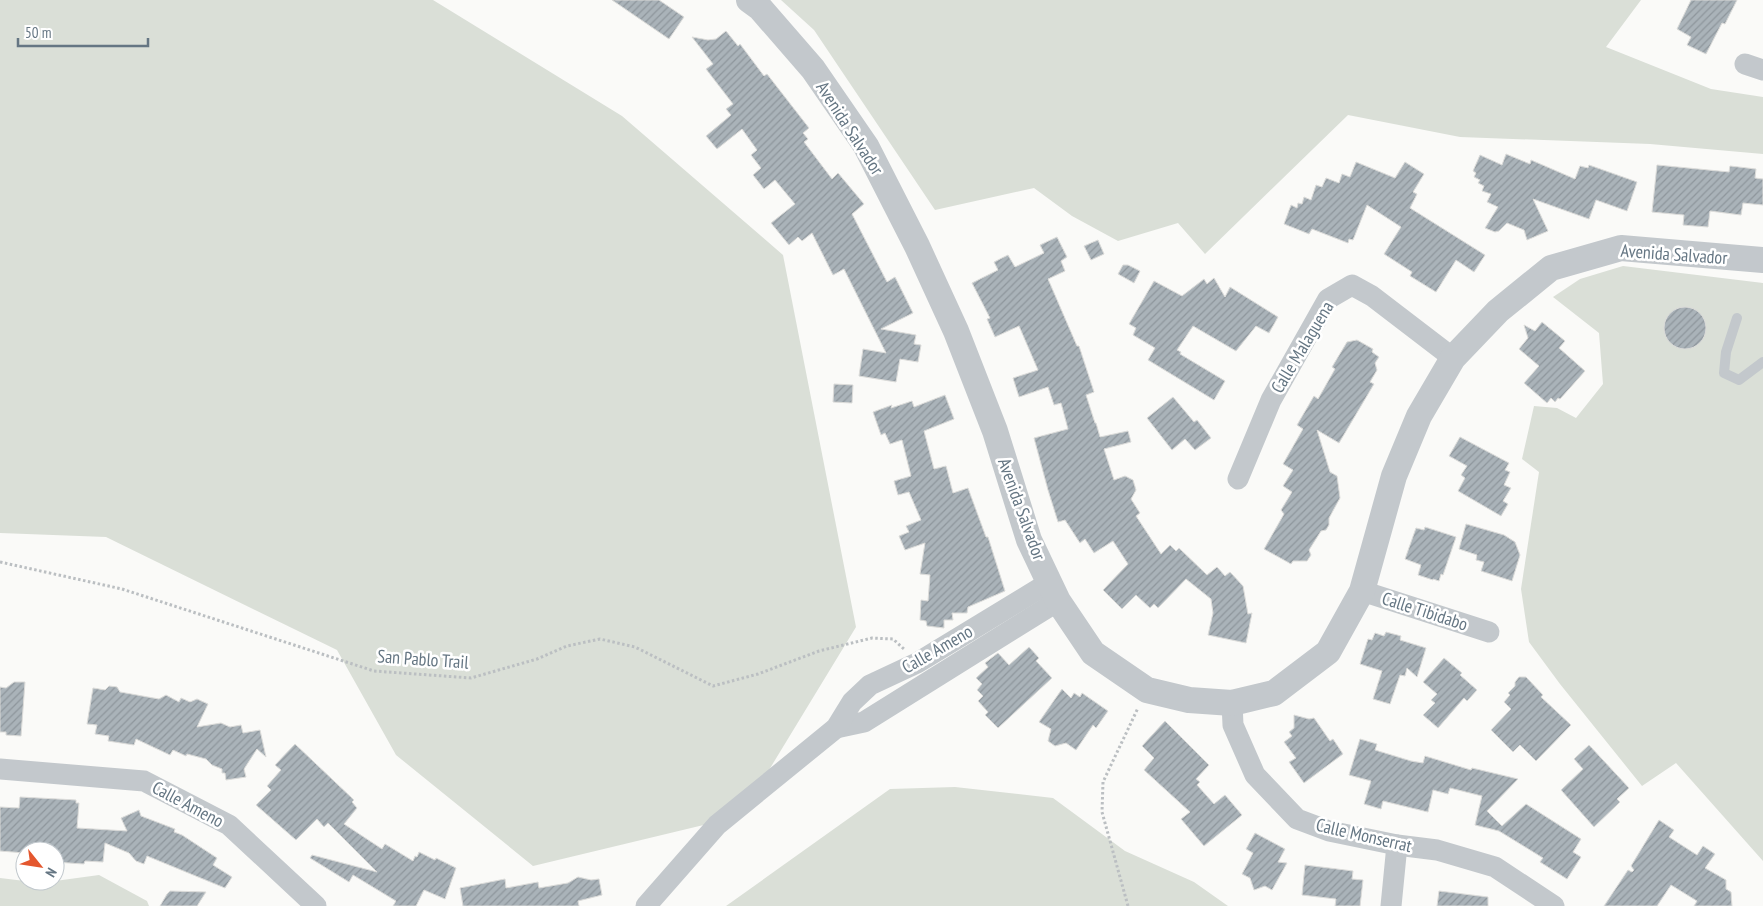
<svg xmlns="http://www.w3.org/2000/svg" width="1763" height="906" viewBox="0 0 1763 906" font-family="'PT Sans Narrow',sans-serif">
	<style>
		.grass { fill: #dadfd7 }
		.building { fill: url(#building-hatch); stroke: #dcdcda }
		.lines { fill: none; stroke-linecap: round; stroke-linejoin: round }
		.path { stroke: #bbbfc2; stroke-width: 3; stroke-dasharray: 2.5 2.5; stroke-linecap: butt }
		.service { stroke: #c3c8cc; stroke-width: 10 }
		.minor { stroke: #c3c8cc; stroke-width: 21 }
		.tertiary { stroke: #c3c8cc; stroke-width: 26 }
		.labels { text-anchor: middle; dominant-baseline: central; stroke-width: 5; stroke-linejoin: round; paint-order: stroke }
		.street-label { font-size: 18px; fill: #657683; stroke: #fff }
	</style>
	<defs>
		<pattern id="building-hatch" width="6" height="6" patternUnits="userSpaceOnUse" patternTransform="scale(1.25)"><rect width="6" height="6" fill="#aab3b9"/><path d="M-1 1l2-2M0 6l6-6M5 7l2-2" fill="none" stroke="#8e969c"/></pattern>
	</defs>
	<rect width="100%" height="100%" fill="#fafaf8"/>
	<g class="grass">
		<path d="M0,0H433L622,116L783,255L856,627L741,816L533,866L396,755L337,650L106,537L0,533Z"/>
		<path d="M781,0H1641L1606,47L1711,89L1763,97V154L1650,144L1460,137L1348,115L1205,254L1178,223L1118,241L1072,216L1034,188L935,210L814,30Z"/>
		<path d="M1623,266L1763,283V861L1676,763L1642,786L1560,684L1529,642L1521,589L1539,472L1522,459L1534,406L1557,408L1576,418L1603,384L1599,333L1553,297L1580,279Z"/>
		<path d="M955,787L1053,798L1125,851L1194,882L1228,906H726L890,789Z"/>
		<path d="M99,875L147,901L149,906H0V878L25,881H55Z"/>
	</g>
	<g class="building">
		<path d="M612,0H659L684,17L669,39Z"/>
		<path d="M1691,0H1737L1725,24L1722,23L1706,54L1687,45L1691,37L1677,29Z"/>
		<path d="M726,31L738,46L740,44L764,76L767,74L809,128L803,133L808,139L804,142L832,179L838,173L864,204L852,214L887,282L895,277L913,313L881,329L916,335L914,344L921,345L918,362L900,359L896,382L859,376L863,349L886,353L844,269L833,275L812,233L802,241L798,237L789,245L771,223L795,204L775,180L764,189L753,175L761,168L751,155L757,150L742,129L717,149L706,136L731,115L726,109L733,104L706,69L713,64L692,37L708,40L716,39Z"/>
		<path d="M1506,154L1530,164L1531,160L1575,179L1580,166L1588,168L1589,165L1637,182L1627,211L1596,200L1589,219L1533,199L1548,231L1527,240L1524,230L1507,223L1499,231L1495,232L1485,228L1498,207L1487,202L1491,194L1482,191L1484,186L1478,183L1480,180L1474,177L1476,173L1473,171L1480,155L1502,165Z"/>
		<path d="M1356,162L1395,178L1405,162L1424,174L1413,192L1417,194L1410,208L1485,255L1474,272L1456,260L1436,292L1410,276L1412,272L1384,254L1401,227L1367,205L1353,240L1349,239L1348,243L1312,229L1309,234L1284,224L1291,205L1297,208L1298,203L1302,204L1304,197L1311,200L1316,185L1322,187L1326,178L1339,183L1342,174L1350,177Z"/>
		<path d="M1657,165L1729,172L1730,166L1756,169L1755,178L1763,179V205L1743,203L1741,215L1710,211L1708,227L1683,225L1684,215L1652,212Z"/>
		<path d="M1057,237L1067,257L1061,261L1065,271L1048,279L1077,346H1079L1094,392L1086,395L1095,423H1096L1100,437L1128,431L1131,442L1104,449L1114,480L1125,476L1133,480L1136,490L1131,499L1140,513L1136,516L1161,554L1170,545L1176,551L1179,548L1207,575L1217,567L1225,576L1230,572L1243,586L1248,614L1252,613L1246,643L1208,635L1213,613L1211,599L1186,579L1158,608L1154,604L1150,608L1136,595L1122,609L1103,590L1128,564L1113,541L1094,553L1085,539L1080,543L1065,520L1058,522L1048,490L1034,438L1068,429L1061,403L1054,405L1048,387L1019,397L1013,378L1038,370L1019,326L995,337L987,319L990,318L972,283L998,270L994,262L1008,255L1015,267L1044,253L1040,245Z"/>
		<path d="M1098,240L1104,254L1091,260L1084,246Z"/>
		<path d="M1123,265H1128L1140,271L1134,283L1118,274Z"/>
		<path d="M1214,278L1225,297L1230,287L1278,317L1269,333L1256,326L1236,351L1193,326L1177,350L1181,352L1180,354L1225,381L1214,400L1148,360L1155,348L1133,335L1136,328L1129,324L1154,281L1182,296L1204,279L1207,284Z"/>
		<circle cx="1685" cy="328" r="21"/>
		<path d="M1542,322L1565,341L1559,348L1585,371L1560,399L1558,398L1555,402L1551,398L1547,403L1524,383L1539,366L1519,349L1528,338L1524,325L1535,331Z"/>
		<path d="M1357,340L1373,349L1372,352L1379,357L1375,363L1377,370L1370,382L1374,384L1339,443L1317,430L1330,472L1337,476L1340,498L1329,518V525L1326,530L1321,531L1309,550L1311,555L1307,561H1293L1291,564L1264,549L1284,514L1281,510L1292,492L1283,486L1293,470L1283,464L1303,429L1297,425L1314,396L1318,399L1335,369L1332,367L1347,342Z"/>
		<path d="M834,384L853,385L852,403L833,402Z"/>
		<path d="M945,395L954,419L924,431L934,469L946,466L953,493L968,488L986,537H988L1005,591L968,607L967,613H952L953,620H944V628L927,626L926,621L920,620L921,600L928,601L930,575L920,574L925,543L905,550L899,536L909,532L906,526L921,520L909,492L898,495L894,481L911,476L902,440L890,444L885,433L881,435L873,412L892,405L891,408L912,401L914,407Z"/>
		<path d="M1173,397L1194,422L1197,420L1211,438L1195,450L1185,439L1172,450L1147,418Z"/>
		<path d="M1460,437L1509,463L1505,470L1510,472L1504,485L1511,488L1503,501L1508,504L1501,516L1458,491L1465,478L1461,475L1467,466L1449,456Z"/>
		<path d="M1466,524L1504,535L1515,542L1520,555L1512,581L1481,571L1484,562L1476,560L1477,555L1459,549Z"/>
		<path d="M1425,527L1456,537L1443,575L1441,574L1439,581L1433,579V580L1418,575L1421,565L1405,559L1416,528L1424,530Z"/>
		<path d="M1386,632L1401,636L1400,640L1426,648L1417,677L1407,668L1405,676L1400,675L1390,704L1373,699L1382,671L1360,664L1368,639L1372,640L1375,633L1384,636Z"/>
		<path d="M1029,647L1039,658L1036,661L1052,678L998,728L985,715L988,712L978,701L983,696L977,690L982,684L976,678L988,667L985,663L998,653L1009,665Z"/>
		<path d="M1444,658L1462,673L1460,675L1477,690L1467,701L1464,698L1438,728L1423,715L1435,703L1431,700L1437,694L1423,682Z"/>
		<path d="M1519,677H1526L1543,695L1541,697L1571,725L1536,761L1520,745L1513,752L1491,730L1511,709L1504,702L1510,695L1508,693L1515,686V682Z"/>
		<path d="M14,682H25L21,736L6,735V732H0V687L6,688Z"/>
		<path d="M109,686L117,687L120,692L159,699L166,695L179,702L181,698L190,702L197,699L208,704L197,727L221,723L230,727L241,725L243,733L260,730L266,757L257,749L244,769L246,777L226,780L225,773H222V769L212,765L206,759L187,754L186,756L173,750L170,755L136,739L134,745L108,741L109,736L95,734L97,725L87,724L93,688L105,690Z"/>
		<path d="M1062,689L1071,698L1074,693L1080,697L1082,693L1108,711L1096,728L1093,725L1076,750L1066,743L1055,746L1048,741L1051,729L1039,722Z"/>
		<path d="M1294,715L1309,719L1314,718L1330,741L1333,739L1343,754L1304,783L1289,762L1296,758L1284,742L1292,736L1289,732L1294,728Z"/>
		<path d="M1165,721L1209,765L1196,779L1200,782L1197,785L1214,804L1225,795L1242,815L1204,846L1181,819L1190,812L1144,770L1154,758L1142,746Z"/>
		<path d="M1360,739L1377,744L1375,750L1411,761L1423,763L1425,756L1471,770L1472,768L1518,779L1487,811L1502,826L1526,804L1581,839L1573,852L1581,857L1567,879L1540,862L1543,858L1499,831L1475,825L1482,796L1450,788L1448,794L1433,790L1428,812L1383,801L1381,809L1364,804L1371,781L1349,775Z"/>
		<path d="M295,744L354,800L352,802L357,808L344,824L382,849L385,844L413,861L415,856L417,857L419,852L435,860L436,858L456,868L445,899L424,890L416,906H393L396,901L353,875L349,882L310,858L312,855L377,872L328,823L324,827L317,819L296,840L256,805L271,790L267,786L281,770L275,765Z"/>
		<path d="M1589,745L1629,788L1617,799L1620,802L1594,827L1561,790L1583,769L1574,759Z"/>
		<path d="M20,797L76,800V803H79L77,828L127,831L121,818L139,810L141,816L175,829L174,832L182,835L217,858L213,865L232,877L225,888L147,856L144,864L136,861L129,853L105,843L103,862L85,861L84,864L55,862V851H25V853L0,851V807L19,808Z"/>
		<path d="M1659,820L1674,830L1669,837L1697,855L1703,846L1715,854L1705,868L1726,880V889L1731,892L1732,906H1694L1697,901L1671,885L1657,906H1604L1628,870L1632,872L1634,870L1631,866Z"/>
		<path d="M1255,833L1285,849L1278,862L1287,863L1272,890L1265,886L1254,890L1250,878L1242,874L1253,853L1246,849Z"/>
		<path d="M1305,865L1353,871L1352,879L1363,880L1360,906H1335L1336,899L1302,895Z"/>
		<path d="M578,877L591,880L599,879L602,895L578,901L579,906H463L460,888L505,879L506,888L538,882L539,888L568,883Z"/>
		<path d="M170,891L206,892L197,906H160L167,894Z"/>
		<path d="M1439,891L1488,897V906H1437Z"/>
	</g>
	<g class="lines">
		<g class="path">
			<path d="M0,562L122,589L374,671L471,678L537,659L567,646L600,639L635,647L713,686L758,674L819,651L872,638L893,639L905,650"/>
			<path d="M1128,906L1102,812L1103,782L1138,708"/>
		</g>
		<path class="service" d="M1737,318L1726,352L1724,373L1739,380L1763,362"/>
		<g class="minor">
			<path d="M1745,64L1763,70"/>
			<path d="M1238,479L1271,400L1328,299L1352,285L1372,296L1453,358"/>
			<path d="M1362,591L1489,632"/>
			<path d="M1232,703L1233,725L1255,775L1297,819L1329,831L1397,845L1437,850L1495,867L1554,906"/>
			<path d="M836,728L864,722L1058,601"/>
			<path d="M0,769L144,781L229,825L316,906"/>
			<path d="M646,906L717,825L836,728L852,702L870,685L917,663L1050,582"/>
			<path d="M1391,906L1397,845"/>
		</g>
		<path class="tertiary" d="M749,0L760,8L813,69L866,146L917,246L956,331L995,431L1029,540L1058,601L1093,653L1147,690L1189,700L1232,703L1274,693L1328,652L1362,591L1394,476L1419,416L1453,358L1498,311L1551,268L1621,248L1763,260"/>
	</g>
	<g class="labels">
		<g class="street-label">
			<text transform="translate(850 128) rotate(57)">Avenida Salvador</text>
			<text transform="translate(1674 254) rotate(4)">Avenida Salvador</text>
			<text transform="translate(1302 347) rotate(-59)">Calle Malaguena</text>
			<text transform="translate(1022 509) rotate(70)">Avenida Salvador</text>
			<text transform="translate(1425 611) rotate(18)">Calle Tibidabo</text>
			<text transform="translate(937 649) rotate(-30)">Calle Ameno</text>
			<text transform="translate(423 659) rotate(4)">San Pablo Trail</text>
			<text transform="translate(188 804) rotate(28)">Calle Ameno</text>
			<text transform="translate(1364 835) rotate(13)">Calle Monserrat</text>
		</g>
	</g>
	<g transform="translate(40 866) rotate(120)"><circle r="24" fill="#ffffff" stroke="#c1c8cd"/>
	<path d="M0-4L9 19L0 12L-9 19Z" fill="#e4572e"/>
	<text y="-8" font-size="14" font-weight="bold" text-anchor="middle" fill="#657683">N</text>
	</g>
	<path d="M18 38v8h130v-8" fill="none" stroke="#657683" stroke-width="2.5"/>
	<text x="25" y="38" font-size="15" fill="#657683" stroke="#ffffff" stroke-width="4" paint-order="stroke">50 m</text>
</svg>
